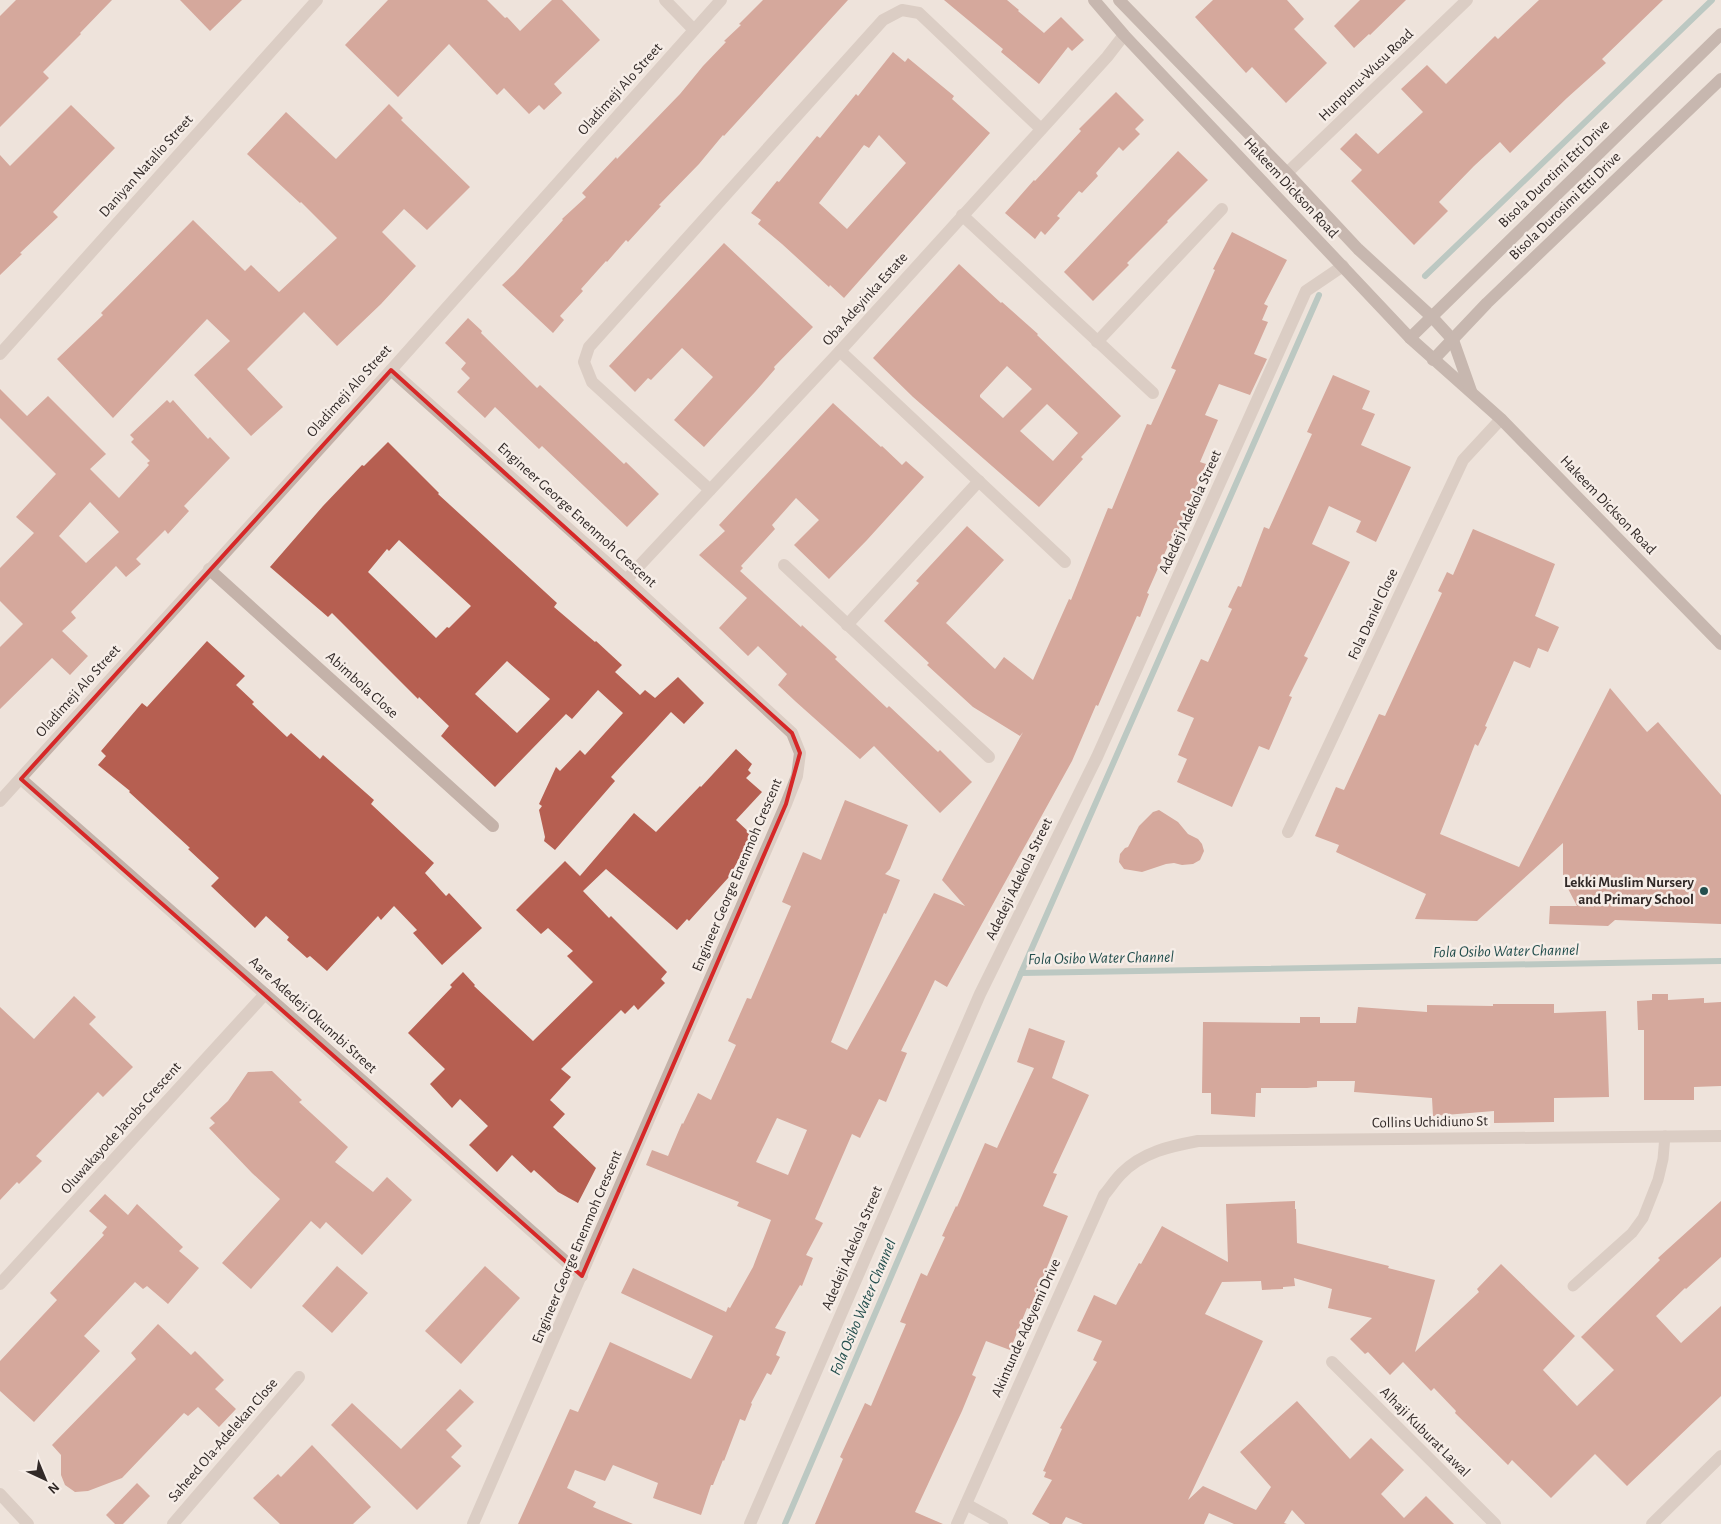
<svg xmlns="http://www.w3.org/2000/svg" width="1721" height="1524" viewBox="0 0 1721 1524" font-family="'Alegreya Sans',sans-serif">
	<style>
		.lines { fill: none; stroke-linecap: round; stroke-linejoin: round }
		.stream { stroke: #7ea7a4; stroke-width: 6 }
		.building { fill: #b65f51; fill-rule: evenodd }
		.lane { stroke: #c4b2a9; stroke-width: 11 }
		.street { stroke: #c4b2a9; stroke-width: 12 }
		.secondary { stroke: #97827b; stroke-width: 12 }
		.marked { fill: none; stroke: #d62828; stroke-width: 4; stroke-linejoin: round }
		.poi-dot { fill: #234e4d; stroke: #f6ede7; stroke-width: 2 }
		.labels { text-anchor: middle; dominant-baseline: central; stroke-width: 5; stroke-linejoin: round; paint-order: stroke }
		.street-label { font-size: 15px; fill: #322a28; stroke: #f6ede7 }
		.poi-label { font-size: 15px; font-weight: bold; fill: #322a28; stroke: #f6ede7; text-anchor: end }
		.water-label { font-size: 16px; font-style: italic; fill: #234e4d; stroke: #f6ede7 }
	</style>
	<rect width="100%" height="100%" fill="#eee3db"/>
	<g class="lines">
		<g class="stream">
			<path d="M1425,276L1712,0"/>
			<path d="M1021,973L1319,295"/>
			<path d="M785,1524L1021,973L1721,961"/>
		</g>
	</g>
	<g class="building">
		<path d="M16,0H112L80,33L81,34L43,72L49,78L0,127V16Z"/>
		<path d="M180,0H242L210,31Z"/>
		<path d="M388,0H487L505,18L507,17L520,31L552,0H562L600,40L554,84L562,93L544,110L539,105L529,114L504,88L497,95L449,44L398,97L345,45Z"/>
		<path d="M763,0H848L724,136L723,135L699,164L659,205L661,206L628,242L626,240L607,262L606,261L581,289L583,291L560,316L564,320L553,333L502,285L514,274L563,220L562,219L586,197L582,193L616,157L617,159L680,94L703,66L726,42L724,41L741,25L739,24Z"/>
		<path d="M944,0H1007L1019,10L1018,11L1044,33L1061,17L1084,40L1072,51L1068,47L1039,84L1001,52L1003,49Z"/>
		<path d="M1213,0H1287L1304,19L1294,29L1327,63L1286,103L1252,67L1246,73L1195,17Z"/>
		<path d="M1360,0H1406L1370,35L1369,34L1354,48L1334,26Z"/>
		<path d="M1539,0H1663L1602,59L1606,63L1567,98L1510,153L1500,142L1474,166L1439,202L1448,211L1414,245L1351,181L1362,170L1340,149L1356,133L1378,154L1423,112L1401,89L1427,65L1446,84L1495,36L1498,39Z"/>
		<path d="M893,52L905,62L908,58L954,96L952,99L990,133L844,298L830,285L829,287L782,244L758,224L761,220L751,213L777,181L779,182L817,136L820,138L856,94L858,96ZM879,135L906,163L847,229L819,203L864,145L869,148Z"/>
		<path d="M1116,92L1144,120L1135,129L1140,134L1123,151L1119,147L1096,173L1098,176L1082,193L1079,191L1057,216L1060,218L1045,235L1041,231L1035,239L1005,213L1034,180L1035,181L1081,131L1079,129Z"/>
		<path d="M389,104L403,118L401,120L470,187L427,230L404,209L382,232L416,266L381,304L337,346L304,312L247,369L283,407L251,436L194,375L230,341L207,319L113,418L57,359L103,315L101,313L193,220L245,271L251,265L279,292L337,238L301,202L300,203L247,154L286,112L336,159Z"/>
		<path d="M71,105L115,148L53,212L58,217L20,253L22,254L0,275V155L10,166Z"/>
		<path d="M1178,151L1208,180L1167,221L1168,222L1127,263L1129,265L1093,301L1064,272Z"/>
		<path d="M1232,232L1287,260L1264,304L1268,306L1262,320L1268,322L1254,354L1267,359L1250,395L1219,384L1205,415L1218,420L1200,462L1206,464L1178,531L1175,530L1147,593L1149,594L1140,617L1137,616L1098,706L1096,705L1072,761L947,987L935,980L901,1051L907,1053L886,1102L879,1099L860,1138L852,1134L815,1219L823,1223L806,1255L813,1258L802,1286L800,1285L775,1328L786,1332L776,1355L780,1357L771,1375L767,1373L751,1403L752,1404L745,1421L740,1419L724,1461L723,1460L713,1485H711L701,1515L653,1498L658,1483L613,1465L605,1481L575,1470L567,1488L596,1502L593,1507L633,1524H518L570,1409L578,1412L610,1342L691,1379L713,1336L621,1293L633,1268L726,1312L728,1307L730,1308L753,1267L771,1220L737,1206L739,1202L646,1165L652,1150L668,1156L682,1123L683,1124L698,1093L711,1100L736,1045L728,1041L747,998L751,999L791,906L782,902L803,852L821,860L845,800L908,825L890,869L885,874L900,880L886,914L884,913L831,1042L847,1050L934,893L965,906L942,880L1023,732L1020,736L973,707L927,665L929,663L884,621L919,583L916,581L967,526L1004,560L946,623L995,669L1004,657L1033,680L1069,599L1071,600L1108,508L1112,509L1147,424L1151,425L1176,370L1171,368L1215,270L1213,269ZM777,1118L807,1130L788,1175L756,1162Z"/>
		<path d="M724,243L813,327L774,367L775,369L755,392L704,447L674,420L713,377L682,348L651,380L648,378L635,392L609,366Z"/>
		<path d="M959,264L1001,303L1002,302L1038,334L1037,335L1121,416L1081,457L1083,459L1039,507L913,397L873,358ZM1007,366L1032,389L1003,418L980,397V395ZM1047,404L1078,433L1053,461L1020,431Z"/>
		<path d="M468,318L482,331L481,333L537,388L540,385L624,464L626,462L659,494L627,527L542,446L539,449L495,407L485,418L457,392L470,378L461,369L466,363L445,343Z"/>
		<path d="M1333,375L1370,391L1362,409L1375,414L1361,445L1411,467L1376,542L1356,532L1361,521L1329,506L1312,544L1350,562L1304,656L1308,658L1289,696L1292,697L1269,750L1259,746L1232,807L1177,782L1187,759L1178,755L1194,718L1177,711L1201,659L1208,662L1232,609L1228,607L1238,586L1241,587L1264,527L1269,529L1312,434L1307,432Z"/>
		<path d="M0,389L27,416L48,396L106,454L90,469L119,498L149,465L147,463L150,461L131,442L134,439L130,435L167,400L170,403L173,400L208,439L210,437L230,458L184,506L189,511L168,534L165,530L136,559L141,564L126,577L116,566L71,612L76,618L62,631L88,656L70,675L52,658L0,709V647L23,624L0,601V568L34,533L16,517L56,474L0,418ZM90,502L119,532L86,563L59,536Z"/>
		<path d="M833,403L881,447L882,446L902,465L906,461L924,477L867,540L829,579L794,545L819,520L796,498L772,525L775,529L741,566L743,568L740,571L801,627L802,625L837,657L835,659L887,708L889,706L938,752L940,750L972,782L940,813L874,746L860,759L795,701L778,685L787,674L758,646L748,656L719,628L747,598L699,555L725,531L719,525Z"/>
		<path d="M388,442L439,493L438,494L557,603L554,607L595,642L596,641L622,665L615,672L640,695L645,690L655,698L678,677L704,703L684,724L671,712L611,777L615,781L555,850L544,841L545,837L539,810L542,806L539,804L556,767L560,771L580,750L585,755L623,713L598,690L572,719L566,714L495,787L441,736L449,726L419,697L418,699L332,613L328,617L270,567L323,506L362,465L364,466ZM399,540L471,606L449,628L447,627L436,638L368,572L387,549L389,551ZM507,661L550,699L517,733L475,694Z"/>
		<path d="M1473,529L1555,564L1535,616L1559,627L1548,652L1538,648L1530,668L1514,661L1485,726L1487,727L1478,746L1475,744L1440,834L1519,867L1610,688L1647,732L1658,722L1721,795V924L1615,920L1608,926L1549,924L1550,906H1577L1563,879V843L1477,921L1415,919L1426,894L1336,852L1339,845L1315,836L1336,787L1344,790L1379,714L1385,716L1442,593L1438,591L1447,572L1453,575Z"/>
		<path d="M207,641L245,676L236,685L254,702L252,704L287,737L291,733L320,759L323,755L374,800L371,804L434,863L425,873L446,896L449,893L482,928L442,965L413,933L417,930L394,906L381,920L378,916L327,971L310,956L307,958L287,940L289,937L266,916L255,928L211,886L219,878L188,849L190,848L129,792L130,791L98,765L106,756L101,751L142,703L147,707Z"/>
		<path d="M736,749L752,764L748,770L751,773L746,778L762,792L736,820L752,835L729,877L689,921L687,919L677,930L606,869L583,891L609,918L611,916L667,972L661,979L665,983L638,1010L634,1005L625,1014L621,1010L561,1069L571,1077L550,1100L565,1114L553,1127L596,1168L578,1203L558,1192L534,1170L531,1173L512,1155L497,1172L469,1145L488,1126L460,1099L452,1108L430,1084L445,1069L408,1033L452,987L450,985L463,972L475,985L474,986L533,1041L593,982L567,956L573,951L548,928L541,934L516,910L565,861L580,876L634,813L656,832L700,786L701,787Z"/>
		<path d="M1159,810L1178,822L1188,834L1198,839L1202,844L1204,851L1200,860L1193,864L1182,865L1174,863L1166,864L1142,872L1124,869L1119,862L1120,854L1125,848L1128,847L1139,826L1153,812Z"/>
		<path d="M1652,994H1668V1000L1704,998V1003L1721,1002V1086L1694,1087V1100H1644V1030H1638L1637,1001L1652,1000Z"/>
		<path d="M74,996L96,1017L89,1024L133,1067L103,1097L98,1092L36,1156L42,1161L19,1184L17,1182L0,1200V1007L34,1039Z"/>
		<path d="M1493,1004H1554V1013L1606,1011L1609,1097L1554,1098V1122L1494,1123V1111L1433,1116L1432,1098L1354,1092L1355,1081H1317V1087L1307,1088H1261V1093H1256L1255,1117L1211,1114V1093H1202L1203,1022L1300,1023V1017H1320V1023H1356L1358,1007L1427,1012V1005L1493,1006Z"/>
		<path d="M1029,1028L1065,1041L1052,1078L1089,1095L1053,1173L1057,1174L1043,1206L1068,1216L1030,1309L1027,1308L1010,1350L986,1341L972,1375L976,1377L962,1411L915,1512L943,1524H815L843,1459L840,1457L865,1403L871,1406L906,1324L900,1322L921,1273L927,1276L945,1237L942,1236L956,1206L957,1207L985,1143L997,1148L1034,1068L1017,1062Z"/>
		<path d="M272,1071L302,1100L299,1102L348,1147L335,1162L373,1192L387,1177L412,1200L362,1255L326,1222L320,1229L311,1221L251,1289L222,1263L280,1199L252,1173L209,1128L215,1123L210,1118L228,1101L248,1072Z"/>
		<path d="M105,1194L128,1215L137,1204L183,1247L179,1251L199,1268L168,1304L147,1286L143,1289L135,1282L84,1336L100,1351L34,1422L0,1391V1361L57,1300L50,1293L104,1235L102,1233L107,1227L89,1211Z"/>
		<path d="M1295,1201V1209H1296L1297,1243L1389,1266L1388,1268L1435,1280L1415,1352L1479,1292L1477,1289L1501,1264L1575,1336L1543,1370L1577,1406L1614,1370L1581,1337L1660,1260L1658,1258L1721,1201V1257L1686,1289L1685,1288L1656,1316L1681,1343L1721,1306V1396L1627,1486L1595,1454L1551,1498L1512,1460L1508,1465L1455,1413L1456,1411L1434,1388L1431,1391L1403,1362L1390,1375L1368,1352L1365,1354L1350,1339L1372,1318L1328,1308L1332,1289L1294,1278L1295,1286L1283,1287V1289L1262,1290L1261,1281L1222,1282L1205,1314L1263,1341L1188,1500L1203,1486L1256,1510L1271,1487L1240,1452L1297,1401L1350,1459L1371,1438L1404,1470L1381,1494L1404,1518L1426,1496L1454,1524H1305L1292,1510L1284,1523L1287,1524H1234L1209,1513L1204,1524H1083L1066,1517L1062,1524H1050L1032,1514L1052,1480L1044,1477L1046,1472L1043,1471L1062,1429L1060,1428L1097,1362L1093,1360L1102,1341L1077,1331L1094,1295L1116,1305L1139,1263L1141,1264L1162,1226L1228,1262L1226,1204Z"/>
		<path d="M337,1266L368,1293L332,1333L302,1306Z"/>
		<path d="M485,1266L520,1298L461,1364L425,1331Z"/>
		<path d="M158,1324L191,1355L195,1351L224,1380L215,1389L236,1409L219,1427L198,1407L188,1416L184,1413L122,1478L88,1491L75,1492L65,1485L61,1475V1455L52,1445L136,1359L131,1353Z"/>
		<path d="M460,1389L474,1402L446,1430L462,1446L451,1457L461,1466L417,1510L331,1425L352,1403L401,1449Z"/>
		<path d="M312,1445L371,1507L353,1524H280L253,1498L278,1474L281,1477Z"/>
		<path d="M137,1483L150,1496L123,1524H115L106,1515Z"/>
	</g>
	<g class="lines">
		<path class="lane" d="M1573,1286L1632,1233L1643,1218L1658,1180L1663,1159L1665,1136"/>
		<g class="street">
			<path d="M665,0L694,30"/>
			<path d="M1287,173L1467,0"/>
			<path d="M962,215L1153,393"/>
			<path d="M1097,342L1222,209"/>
			<path d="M840,351L1065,562"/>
			<path d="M0,354L317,0"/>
			<path d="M391,370L626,580L792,733L800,753L797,776L786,804L473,1524"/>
			<path d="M710,490L592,382L584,362L589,347L883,20L902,10L919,13L1041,129"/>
			<path d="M784,565L989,757"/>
			<path d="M209,569L493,826"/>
			<path d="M626,580L840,351L1107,57L1124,35"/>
			<path d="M847,625L979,481"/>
			<path d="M21,779L265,994L582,1276"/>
			<path d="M0,801L391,370L721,0"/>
			<path d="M1288,832L1463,460L1501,419"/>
			<path d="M0,1284L265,994"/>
			<path d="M1332,1362L1495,1524"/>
			<path d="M0,1494L28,1524"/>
			<path d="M966,1504L1002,1524"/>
			<path d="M173,1524L299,1377"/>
			<path d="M750,1524L980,994L1097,757L1306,291L1343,266"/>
			<path d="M957,1524L1104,1195C1110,1188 1115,1180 1121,1174C1142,1152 1171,1146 1198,1141L1721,1136"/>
			<path d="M1652,1524L1721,1456"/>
		</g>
		<g class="secondary">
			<path d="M1094,0L1124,35L1410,338L1501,419L1721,644"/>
			<path d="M1119,0L1287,173L1358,249L1432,317L1453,340L1471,391"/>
			<path d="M1410,338L1721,34"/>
			<path d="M1433,360L1487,303L1721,79"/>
		</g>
	</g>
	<path d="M0 0H1721V1524H0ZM391,370L792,733L800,753L786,804L582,1276L21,779Z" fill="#eee3db" fill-opacity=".55" fill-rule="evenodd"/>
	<path class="marked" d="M391,370L792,733L800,753L786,804L582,1276L21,779Z"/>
	<circle class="poi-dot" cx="1704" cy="891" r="5"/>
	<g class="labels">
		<g class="street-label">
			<text transform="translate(1366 75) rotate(-44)">Hunpunu-Wusu Road</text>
			<text transform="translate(620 89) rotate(-48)">Oladimeji Alo Street</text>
			<text transform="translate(146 166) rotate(-48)">Daniyan Natalio Street</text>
			<text transform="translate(1554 174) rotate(-44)">Bisola Durotimi Etti Drive</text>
			<text transform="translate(1291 188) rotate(47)">Hakeem Dickson Road</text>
			<text transform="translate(1565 206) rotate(-44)">Bisola Durosimi Etti Drive</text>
			<text transform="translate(865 299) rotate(-48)">Oba Adeyinka Estate</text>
			<text transform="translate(349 391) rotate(-48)">Oladimeji Alo Street</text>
			<text transform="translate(1608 505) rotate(46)">Hakeem Dickson Road</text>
			<text transform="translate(1190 512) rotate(-66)">Adedeji Adekola Street</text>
			<text transform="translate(577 515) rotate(42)">Engineer George Enenmoh Crescent</text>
			<text transform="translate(1373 614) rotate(-65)">Fola Daniel Close</text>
			<text transform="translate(362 685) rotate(42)">Abimbola Close</text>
			<text transform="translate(78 691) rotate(-48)">Oladimeji Alo Street</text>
			<text transform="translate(737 875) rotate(-67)">Engineer George Enenmoh Crescent</text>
			<text transform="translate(1019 879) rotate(-64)">Adedeji Adekola Street</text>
			<text transform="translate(313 1015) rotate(42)">Aare Adedeji Okunnbi Street</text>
			<text transform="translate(1430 1122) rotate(-1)">Collins Uchidiuno St</text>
			<text transform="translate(121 1128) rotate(-48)">Oluwakayode Jacobs Crescent</text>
			<text transform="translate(577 1247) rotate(-67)">Engineer George Enenmoh Crescent</text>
			<text transform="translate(852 1248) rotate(-67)">Adedeji Adekola Street</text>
			<text transform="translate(1026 1328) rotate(-66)">Akintunde Adeyemi Drive</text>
			<text transform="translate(1425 1432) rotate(45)">Alhaji Kuburat Lawal</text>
			<text transform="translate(223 1440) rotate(-49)">Saheed Ola-Adelekan Close</text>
		</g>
		<g class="poi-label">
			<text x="1694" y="882">Lekki Muslim Nursery<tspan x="1694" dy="17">and Primary School</tspan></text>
		</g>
		<g class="water-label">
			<text transform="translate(1506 951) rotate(-1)">Fola Osibo Water Channel</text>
			<text transform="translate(1101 958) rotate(-1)">Fola Osibo Water Channel</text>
			<text transform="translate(863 1307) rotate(-67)">Fola Osibo Water Channel</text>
		</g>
	</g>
	<g transform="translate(45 1479) rotate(136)" stroke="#f6ede7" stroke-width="4" paint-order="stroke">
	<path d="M0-4L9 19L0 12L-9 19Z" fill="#322a28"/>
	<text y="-8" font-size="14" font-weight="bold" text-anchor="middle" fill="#322a28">N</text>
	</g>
</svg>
